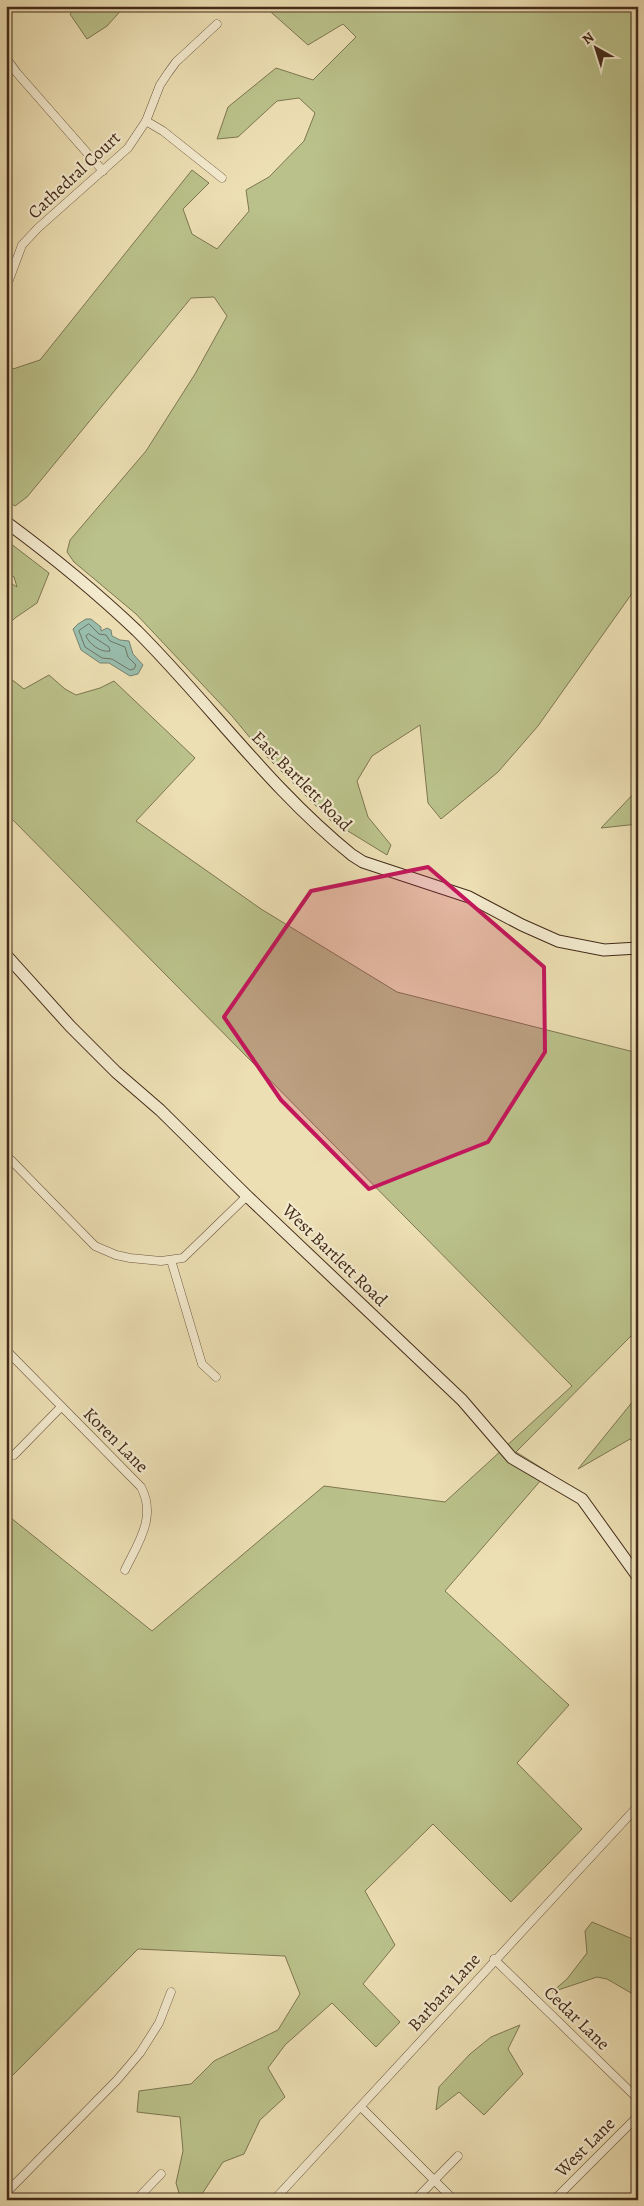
<svg xmlns="http://www.w3.org/2000/svg" width="644" height="2206" viewBox="0 0 644 2206" font-family="Alegreya,serif">
	<style>
		.green { fill: #bac18a; stroke: #7e7652 }
		.water { fill: #99bdac; stroke: #778271 }
		.lines { fill: none; stroke-linecap: round; stroke-linejoin: round }
		.shore { stroke: #6e7462; stroke-width: 1 }
		.street-casing { stroke: #6d5740; stroke-width: 9 }
		.secondary-casing { stroke: #432a19; stroke-width: 13 }
		.street { stroke: #f3eace; stroke-width: 8 }
		.secondary { stroke: #f3eace; stroke-width: 11 }
		.marked { fill: #c2185b; fill-opacity: 0.2; stroke: #c2185b; stroke-width: 4; stroke-linejoin: round }
		.labels { text-anchor: middle; dominant-baseline: central; stroke-width: 4.5; stroke-linejoin: round; paint-order: stroke }
		.street-label { font-size: 18px; fill: #432a19; stroke: #f3eace }
	</style>
	<rect width="100%" height="100%" fill="#ecdfb3"/>
	<filter id="stains"><feTurbulence type="fractalNoise" baseFrequency=".004" numOctaves="4"/><feColorMatrix values="0 0 0 0 .2 0 0 0 0 .09 0 0 0 0 .02 0 0 0 .5 -.17"/></filter>
	<radialGradient id="worn" r=".72"><stop offset=".6" stop-color="#630" stop-opacity="0"/><stop offset="1" stop-color="#630" stop-opacity=".3"/></radialGradient>
	<g class="green">
		<path d="M78,6H125L107,26L87,39L70,14Z"/>
		<path d="M264,6H638V591L633,592L538,726L498,772L441,819L428,803L420,725L372,756L357,781L368,817L391,845L387,855L330,820L261,751L232,716L136,614L74,562L67,552L70,540L146,451L195,374L227,316L214,297L191,298L27,497L15,506L6,500V361L13,369L40,360L192,170L209,183L183,209L192,234L217,249L249,211L246,190L269,177L304,141L315,113L299,98L277,101L238,137L217,139L228,107L276,68L313,80L356,37L343,24L308,45Z"/>
		<path d="M6,540L49,573L37,603L15,618L6,627V580L17,587L14,577L6,570Z"/>
		<path d="M6,675L24,689L49,675L65,689L76,695L100,688L114,681L195,758L136,821L261,909L397,992L638,1053V1341L631,1336L516,1452L548,1472L445,1591L569,1705L517,1763L582,1829L511,1902L433,1824L365,1891L395,1945L363,1984L400,2022L376,2047L332,2003L285,2045L268,2068L285,2097L260,2120L244,2154L223,2162L200,2197L201,2200H181L176,2183L183,2151L180,2117L137,2112L139,2091L191,2084L214,2061L278,2030L300,1994L285,1956L138,1949L6,2082V1514L152,1631L324,1486L445,1502L572,1386L6,813Z"/>
		<path d="M638,789V824L601,828Z"/>
		<path d="M638,1395V1446L630,1439L578,1469Z"/>
		<path d="M592,1922L635,1940L638,1937V1997L607,1979L597,1977L552,1992L567,1979L587,1953L585,1931Z"/>
		<path d="M520,2025L508,2049L523,2074L484,2115L459,2092L436,2110L439,2087L470,2054L491,2037Z"/>
	</g>
	<path class="water" d="M86,619H91L101,627V631L107,628L111,630L112,636L120,640L129,641L133,654L143,665L138,674L130,676L109,663H100L81,650L73,629L78,624Z"/>
	<g class="lines">
		<g class="shore">
			<path d="M89,624L99,634L106,635L110,641L125,647L128,657L136,665L134,669L130,670L112,659L102,658L85,647L79,631Z"/>
			<path d="M89,634L109,647L110,651C101,653 89,644 86,636Z"/>
		</g>
		<defs>
			<g id="street">
				<path d="M6,58L17,73L103,171"/>
				<path d="M146,121L163,131L222,178"/>
				<path d="M9,280L22,245L38,228L128,148L146,121L160,85L168,73L176,62L217,24"/>
				<path d="M6,1155L95,1246L116,1255L130,1258L161,1261L183,1258L247,1196"/>
				<path d="M171,1260L202,1364L216,1377"/>
				<path d="M6,1350L141,1487C157,1517 138,1543 125,1570"/>
				<path d="M14,1455L61,1407"/>
				<path d="M494,1959L638,2099"/>
				<path d="M361,2107L454,2200"/>
				<path d="M6,2193L117,2080L140,2053L159,2023L171,1992"/>
				<path d="M136,2200L161,2174"/>
				<path d="M274,2200L638,1806"/>
				<path d="M415,2200L458,2156"/>
				<path d="M554,2200L638,2116"/>
			</g>
			<g id="secondary">
				<path d="M6,522C52,556 96,592 137,631C210,704 271,790 352,855L363,862L469,897L522,925L558,941L604,950L638,948"/>
				<path d="M6,955L70,1026L116,1072L160,1110L247,1196L462,1400L512,1458L582,1499L638,1577"/>
			</g>
		</defs>
		<use href="#street" class="street-casing"/>
		<use href="#secondary" class="secondary-casing"/>
		<use href="#street" class="street"/>
		<use href="#secondary" class="secondary"/>
	</g>
	<path class="marked" d="M428,867L544,967L545,1052L488,1142L369,1189L281,1100L224,1017L311,891Z"/>
	<g class="labels">
		<g class="street-label">
			<text transform="translate(74 175) rotate(-43)">Cathedral Court</text>
			<text transform="translate(302 781) rotate(45)">East Bartlett Road</text>
			<text transform="translate(335 1255) rotate(44)">West Bartlett Road</text>
			<text transform="translate(116 1440) rotate(45)">Koren Lane</text>
			<text transform="translate(444 1992) rotate(-48)">Barbara Lane</text>
			<text transform="translate(577 2018) rotate(44)">Cedar Lane</text>
			<text transform="translate(585 2147) rotate(-45)">West Lane</text>
		</g>
	</g>
	<rect width="644" height="2206" fill="none" stroke="#ecdfb3" stroke-width="25"/>
	<rect x="8" y="8" width="629" height="2191" fill="none" stroke="#432a19" stroke-width="2.5"/>
	<rect x="12" y="12" width="619" height="2181" fill="none" stroke="#432a19"/>
	<g transform="translate(596 48) rotate(321)" stroke="#f3eace" stroke-width="4" paint-order="stroke">
	<path d="M0-4L9 19L0 12L-9 19Z" fill="#432a19"/>
	<text y="-8" font-size="14" font-weight="bold" text-anchor="middle" fill="#432a19">N</text>
	</g>
	<rect width="100%" height="100%" filter="url(#stains)"/>
	<rect width="100%" height="100%" fill="url(#worn)"/>
</svg>
